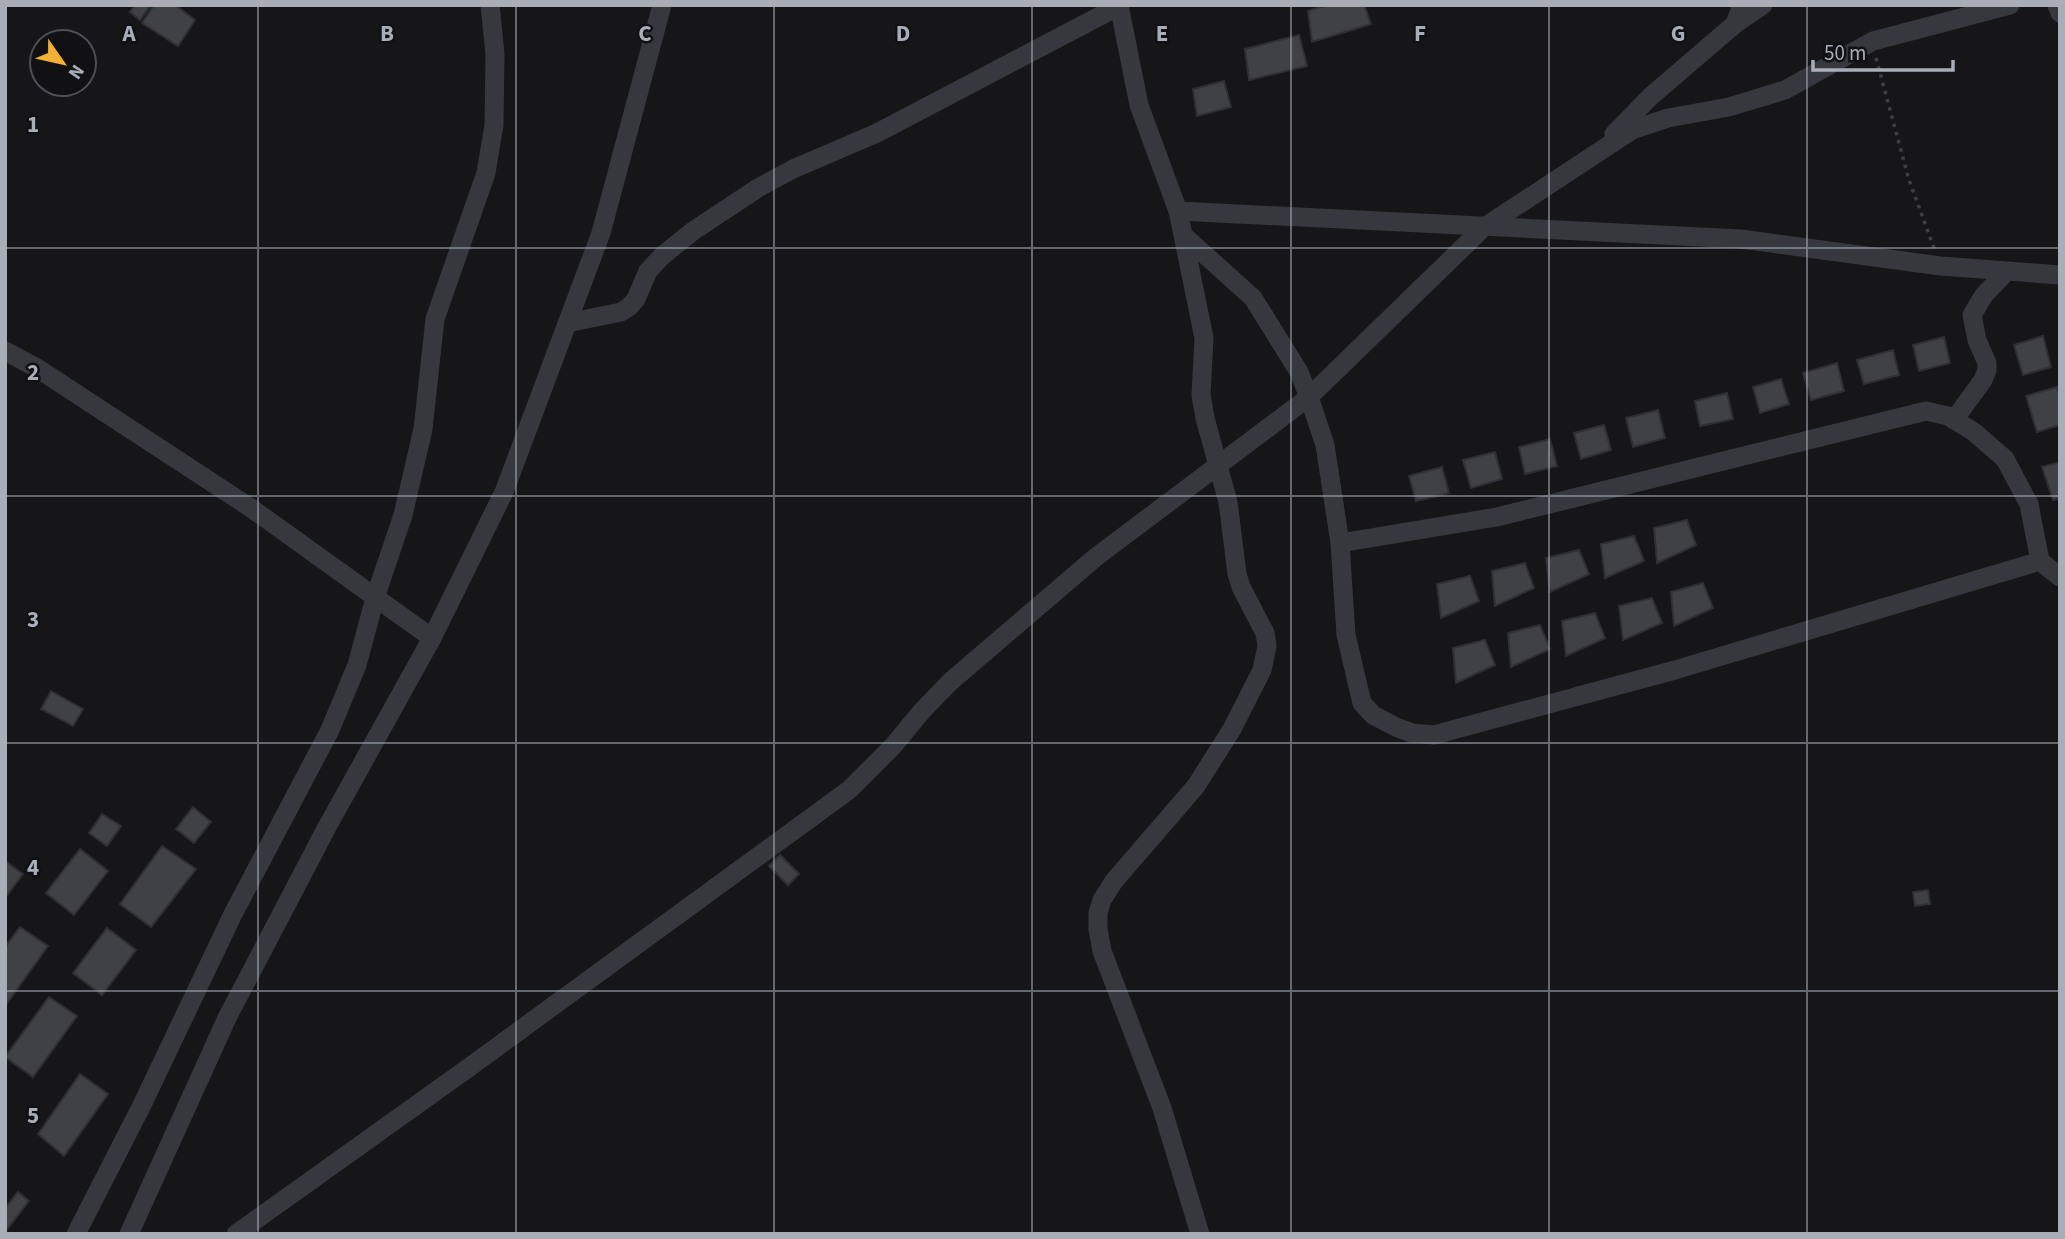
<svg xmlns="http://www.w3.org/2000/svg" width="2065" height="1239" viewBox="0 0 2065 1239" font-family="'Source Sans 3',sans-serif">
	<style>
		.building { fill: #404145; stroke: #303034; stroke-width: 2 }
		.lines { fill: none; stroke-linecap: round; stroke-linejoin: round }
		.path { stroke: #3d3f44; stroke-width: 3.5; stroke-dasharray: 3.5 5; stroke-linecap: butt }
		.minor { stroke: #37383d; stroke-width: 19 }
		.grid { fill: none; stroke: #a8adb8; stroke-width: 2; stroke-opacity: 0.55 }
		.grid-label { font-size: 23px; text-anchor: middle; font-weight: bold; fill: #a8adb8; stroke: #111113; stroke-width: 5; stroke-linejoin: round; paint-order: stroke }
	</style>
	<rect width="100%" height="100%" fill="#161618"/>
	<g class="building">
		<path d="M135,5H151L140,20L130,12Z"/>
		<path d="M154,5H175L195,20L178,46L142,23Z"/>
		<path d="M1327,5H1364L1371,24L1312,42L1308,11Z"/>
		<path d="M1299,35L1307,66L1249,80L1245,49Z"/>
		<path d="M1224,81L1231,107L1197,116L1193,89Z"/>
		<path d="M2043,336L2051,367L2023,375L2014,345Z"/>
		<path d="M1944,337L1950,363L1919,371L1913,345Z"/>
		<path d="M1893,350L1899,375L1864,384L1857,360Z"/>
		<path d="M1837,363L1844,391L1811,400L1803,373Z"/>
		<path d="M1781,379L1789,404L1760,413L1753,387Z"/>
		<path d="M2057,387L2060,397V425L2037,432L2026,396Z"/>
		<path d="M1727,393L1733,419L1700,426L1695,401Z"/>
		<path d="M1658,410L1665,438L1633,447L1626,418Z"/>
		<path d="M1604,425L1611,450L1581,459L1574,433Z"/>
		<path d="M1550,439L1557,466L1525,474L1519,447Z"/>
		<path d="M1495,452L1502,479L1471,488L1463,460Z"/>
		<path d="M2060,462V498L2053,500L2042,467Z"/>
		<path d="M1442,467L1449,493L1416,501L1409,476Z"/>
		<path d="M1687,520L1696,545L1657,563L1654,528Z"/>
		<path d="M1634,536L1644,561L1605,578L1601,544Z"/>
		<path d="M1579,550L1589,574L1550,592L1546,558Z"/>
		<path d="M1525,563L1534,588L1495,606L1492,571Z"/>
		<path d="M1470,576L1479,601L1441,618L1437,584Z"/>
		<path d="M1703,583L1713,608L1674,626L1671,592Z"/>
		<path d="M1652,598L1662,623L1623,640L1619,606Z"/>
		<path d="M1595,613L1605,638L1566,656L1562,621Z"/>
		<path d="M1540,625L1550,649L1511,667L1508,633Z"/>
		<path d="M1485,640L1495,665L1456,683L1453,648Z"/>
		<path d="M51,691L83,709L73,726L41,709Z"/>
		<path d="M193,807L211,822L194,843L176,829Z"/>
		<path d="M102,814L121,826L107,846L89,833Z"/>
		<path d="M162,846L196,869L151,927L120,904Z"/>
		<path d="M80,849L108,871L74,915L46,893Z"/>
		<path d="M780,855L799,874L788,885L769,866Z"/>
		<path d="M5,861L23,874L5,898Z"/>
		<path d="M1928,890L1930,904L1915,906L1913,892Z"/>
		<path d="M20,927L48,946L5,1006V947Z"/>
		<path d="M107,928L136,950L102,995L73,973Z"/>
		<path d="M49,997L77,1016L33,1077L5,1057Z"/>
		<path d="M80,1074L108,1094L64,1156L38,1134Z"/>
		<path d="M18,1192L29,1201L5,1232V1208Z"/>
	</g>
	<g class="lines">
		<path class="path" d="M1876,58L1909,180L1934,248"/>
		<g class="minor">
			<path d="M1119,5L1139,105L1178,211L1183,235L1204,338L1201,395L1205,418L1228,502L1237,574L1241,587L1265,633L1267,646L1262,670L1232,729L1196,786L1114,881L1102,900L1098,913V929L1102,951L1162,1108L1200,1234"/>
			<path d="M2057,5L2060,13"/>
			<path d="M1735,24L1763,5"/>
			<path d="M1614,134L1650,97L1735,24L1742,5"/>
			<path d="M1178,211L1741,239L1941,266L2060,275"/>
			<path d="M1183,235L1253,298L1299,372L1309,397L1325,445L1340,543L1346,635L1362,703L1373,715L1396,727L1412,733L1434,735L1675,670L2040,561"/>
			<path d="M567,323L621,312L629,307L636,299L648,271L662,256L693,231L758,188L793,169L877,133L1119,6"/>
			<path d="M5,351L37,368L251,508L432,638"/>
			<path d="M1954,420L1983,380L1987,370V363L1977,340L1972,315L1984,295L2006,272"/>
			<path d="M1340,543L1497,517L1926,411L1948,416L1974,432L2005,459L2029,504L2040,561L2060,577"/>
			<path d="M76,1234L142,1105L233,914L330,730L357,665L375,598L403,515L423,429L435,319L486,173L494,125L495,54L490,5"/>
			<path d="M129,1234L227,1018L327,827L432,638L504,492L601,233L662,5"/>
			<path d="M236,1234L464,1071L849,790L893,746L922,711L950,682L1096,557L1309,397L1483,228L1632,130L1668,118L1729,107L1785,90L1873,41L2010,5"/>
		</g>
	</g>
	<path class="grid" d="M258,5V1234M516,5V1234M774,5V1234M1032,5V1234M1291,5V1234M1549,5V1234M1807,5V1234M5,248H2060M5,496H2060M5,743H2060M5,991H2060"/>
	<g class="grid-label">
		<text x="129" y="41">A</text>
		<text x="387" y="41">B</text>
		<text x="645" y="41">C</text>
		<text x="903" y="41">D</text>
		<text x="1162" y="41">E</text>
		<text x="1420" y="41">F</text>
		<text x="1678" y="41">G</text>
		<text x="33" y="132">1</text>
		<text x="33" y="380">2</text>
		<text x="33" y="627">3</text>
		<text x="33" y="875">4</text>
		<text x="33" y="1123">5</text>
	</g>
	<rect width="2065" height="1239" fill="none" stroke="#a8adb8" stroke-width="14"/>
	<g transform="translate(63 63) rotate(124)"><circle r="33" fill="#111113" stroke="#4d4f55" stroke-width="2"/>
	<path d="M0-5L12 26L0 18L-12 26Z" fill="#f2b134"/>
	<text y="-10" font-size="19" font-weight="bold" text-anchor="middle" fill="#a8adb8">N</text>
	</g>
	<path d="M1813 60v10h140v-10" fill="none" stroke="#a8adb8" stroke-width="3.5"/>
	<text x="1824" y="60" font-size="21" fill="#a8adb8" stroke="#111113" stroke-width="5" paint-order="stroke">50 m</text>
</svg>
